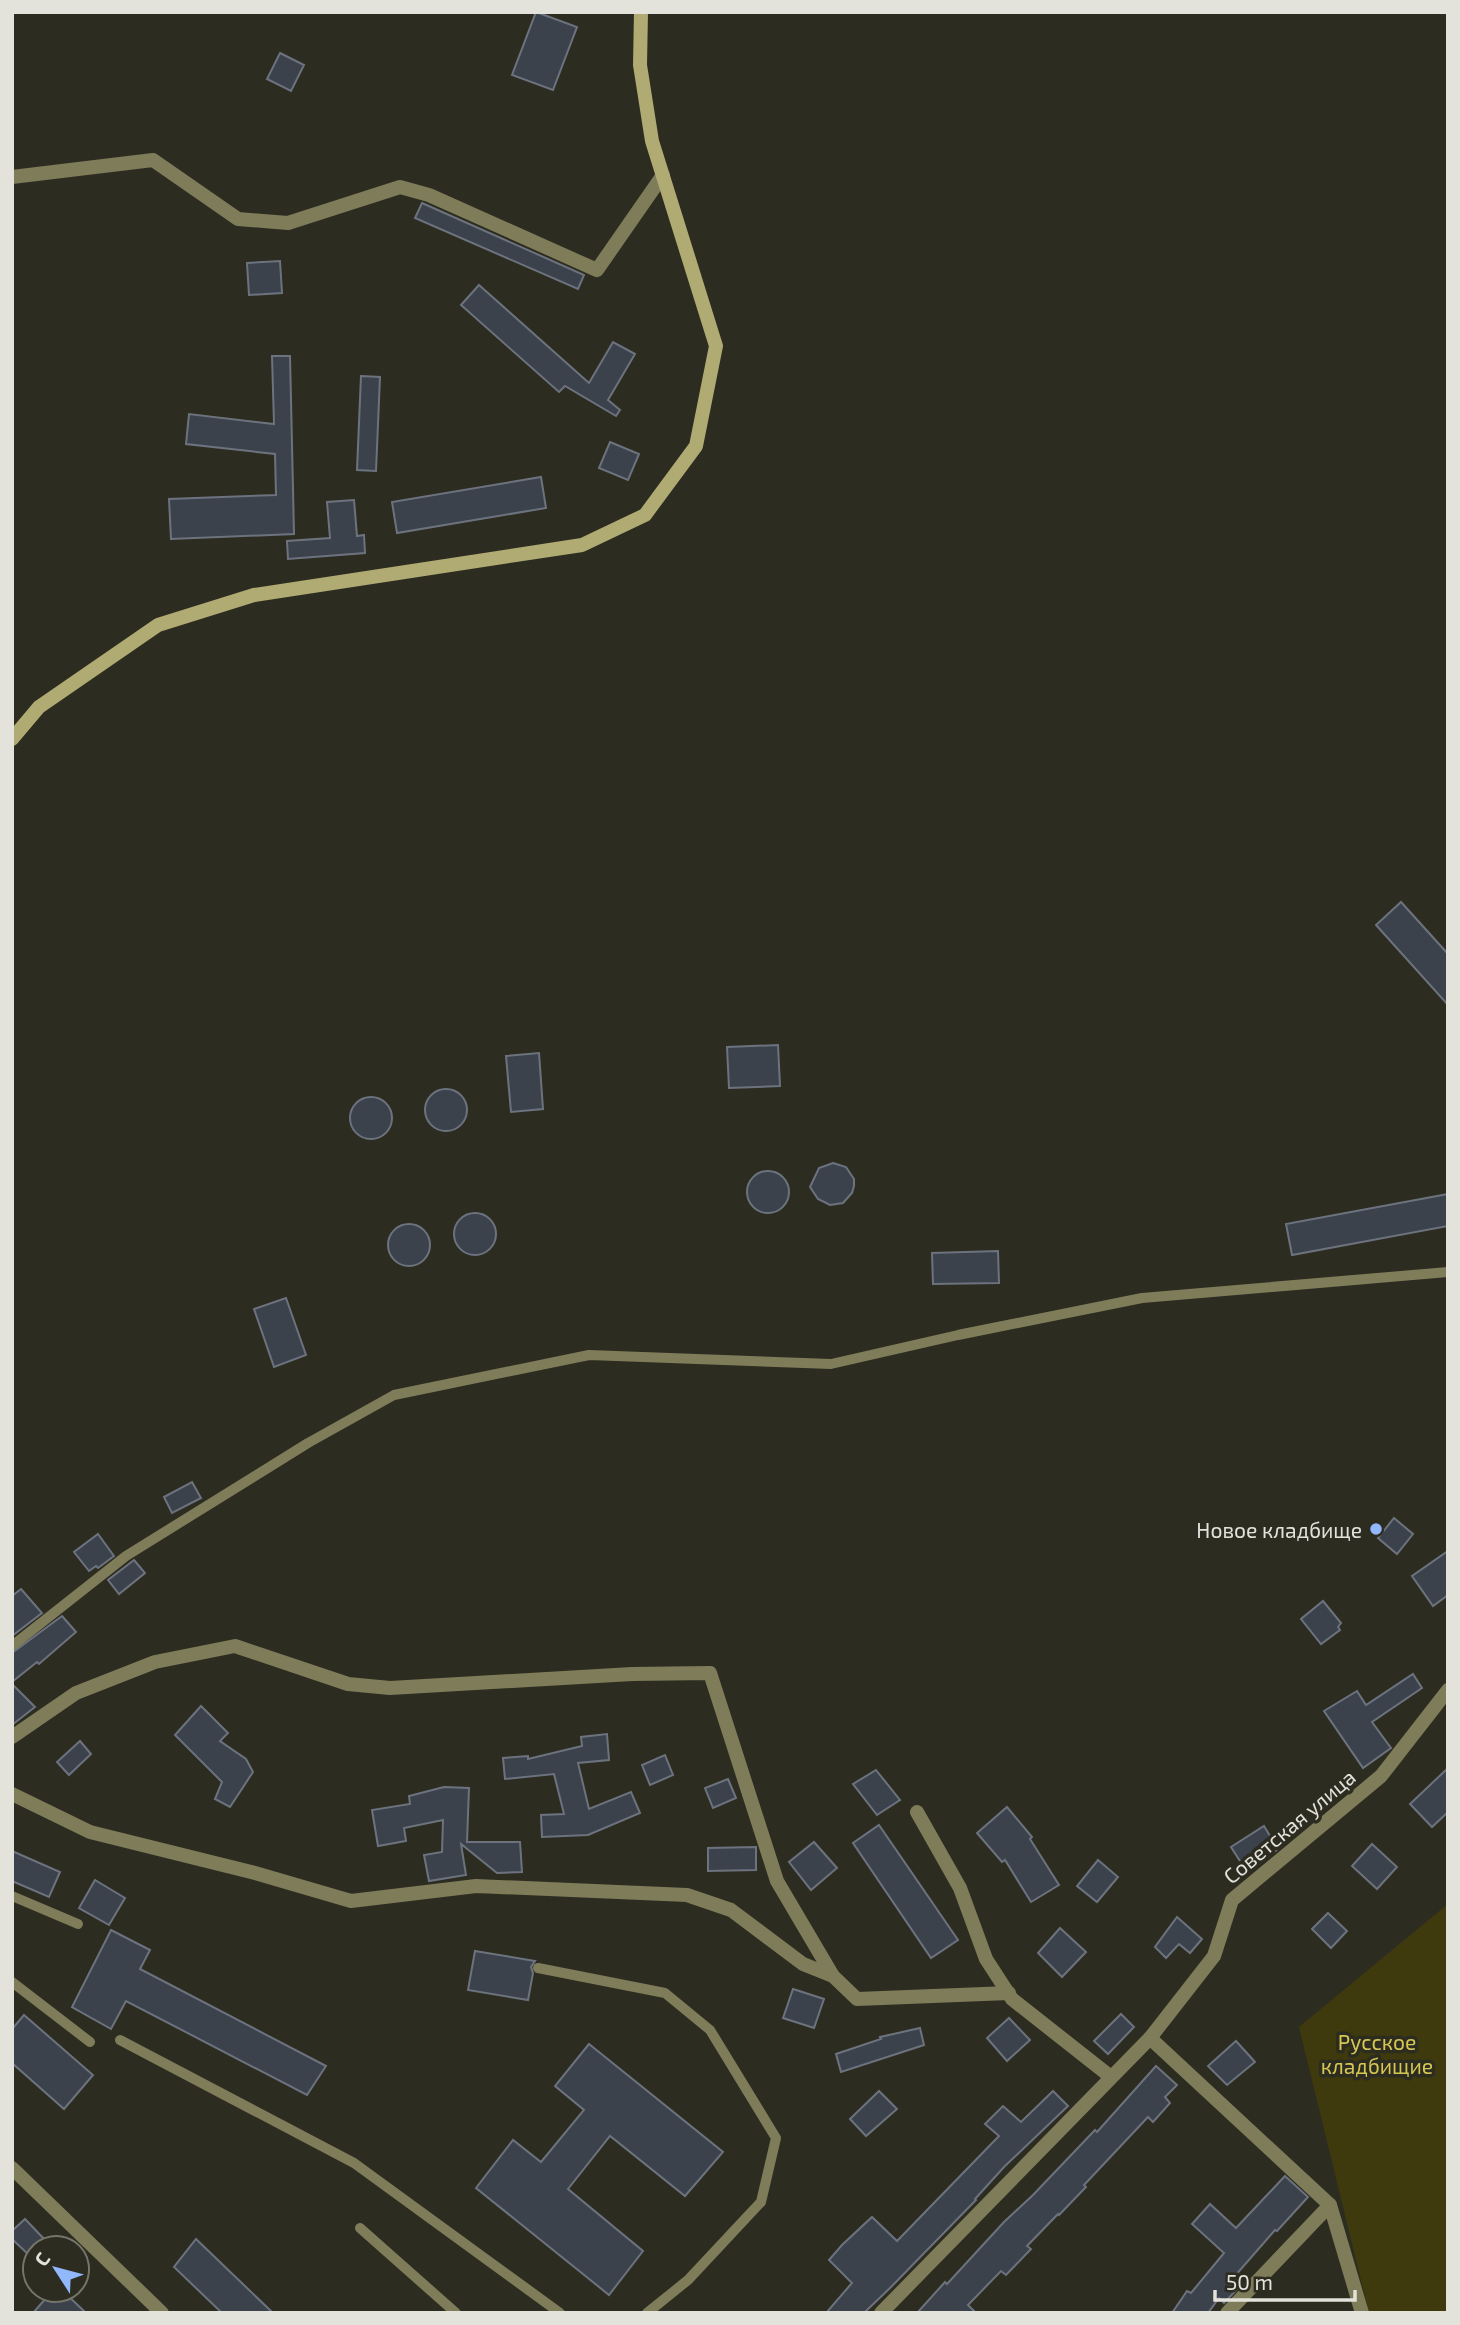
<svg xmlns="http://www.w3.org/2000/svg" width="1460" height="2325" viewBox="0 0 1460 2325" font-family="'Exo 2',sans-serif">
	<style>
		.green { fill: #3f3a0d }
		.building { fill: #3c424c; stroke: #6c737e; stroke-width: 2 }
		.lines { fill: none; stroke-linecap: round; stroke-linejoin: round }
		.lane { stroke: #7f7c5a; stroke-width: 10 }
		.street { stroke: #7f7c5a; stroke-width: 14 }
		.secondary { stroke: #b0aa73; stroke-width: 14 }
		.poi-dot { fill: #91b8fd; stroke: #2d2c20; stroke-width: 2.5 }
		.labels { text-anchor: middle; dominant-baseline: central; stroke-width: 7; stroke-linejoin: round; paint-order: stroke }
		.poi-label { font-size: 21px; fill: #e3e2db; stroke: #2d2c20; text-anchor: end }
		.street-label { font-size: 21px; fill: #e3e2db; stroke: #2d2c20 }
		.park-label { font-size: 21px; fill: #d5c752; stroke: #2d2c20 }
	</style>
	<rect width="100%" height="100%" fill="#2d2c20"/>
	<path class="green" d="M1448,1904V2313H1369L1299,2027Z"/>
	<g class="building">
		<path d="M536,12L577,27L553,90L512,75Z"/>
		<path d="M280,53L304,65L291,91L267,79Z"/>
		<path d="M422,203L584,275L578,289L415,218Z"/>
		<path d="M280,261L282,293L249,295L247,263Z"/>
		<path d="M479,285L589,383L613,342L635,354L608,400L620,410L616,416L565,386L559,392L461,305Z"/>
		<path d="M272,356H290L294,534L171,539L169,499L276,495L275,454L186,444L189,414L274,424Z"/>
		<path d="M361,376L380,377L376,471L357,470Z"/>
		<path d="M610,442L639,454L628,480L599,468Z"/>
		<path d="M541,477L546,508L397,533L392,502Z"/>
		<path d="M354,500L357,536L364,535L365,553L288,559L287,541L330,538L327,502Z"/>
		<path d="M1401,902L1448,954V1005L1376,925Z"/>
		<path d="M778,1045L780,1086L729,1088L727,1047Z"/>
		<path d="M539,1053L543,1109L511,1112L506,1056Z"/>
		<circle cx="446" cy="1110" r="21"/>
		<circle cx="371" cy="1118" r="21"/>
		<path d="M833,1163L846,1167L854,1179V1186L852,1193L843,1203L830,1205L818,1199L810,1187L819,1168Z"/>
		<circle cx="768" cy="1192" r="21"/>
		<path d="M1448,1194V1226L1292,1255L1286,1224Z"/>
		<circle cx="475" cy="1234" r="21"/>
		<circle cx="409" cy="1245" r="21"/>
		<path d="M998,1251L999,1283L933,1284L932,1253Z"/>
		<path d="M286,1298L306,1355L274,1367L254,1309Z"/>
		<path d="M192,1482L201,1498L172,1513L164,1497Z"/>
		<path d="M1394,1518L1413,1534L1397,1554L1378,1538Z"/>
		<path d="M98,1534L114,1556L98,1568L96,1566L89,1571L74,1552Z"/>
		<path d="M1448,1551V1595L1433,1606L1412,1576Z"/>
		<path d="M134,1560L145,1573L119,1594L108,1580Z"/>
		<path d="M21,1589L42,1613L12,1636V1596Z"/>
		<path d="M1323,1601L1341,1623L1338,1627L1340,1630L1321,1644L1301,1619Z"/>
		<path d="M62,1616L76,1632L39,1664L37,1662L12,1682V1653Z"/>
		<path d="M1413,1674L1422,1688L1372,1722L1391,1748L1363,1768L1324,1711L1357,1691L1366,1705Z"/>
		<path d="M12,1684L35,1707L12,1725Z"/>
		<path d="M201,1706L228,1733L220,1741L246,1759L253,1772L230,1807L215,1799L222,1782L175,1735Z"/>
		<path d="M607,1734L609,1760L578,1763L589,1809L631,1792L640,1813L588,1835L542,1837L541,1815L564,1814L554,1774L505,1779L503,1758L528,1756V1759L582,1746L581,1737Z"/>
		<path d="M80,1741L91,1754L69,1775L57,1762Z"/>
		<path d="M665,1755L673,1775L650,1785L642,1765Z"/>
		<path d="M1448,1768V1812L1432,1827L1410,1804Z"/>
		<path d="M876,1770L900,1800L877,1815L853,1784Z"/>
		<path d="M728,1779L736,1798L713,1808L705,1788Z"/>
		<path d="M444,1787L469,1788L467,1842H520L522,1872L497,1873L461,1844L466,1875L429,1881L424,1855L442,1852L443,1820L404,1828L406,1841L378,1846L372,1810L410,1804L409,1796Z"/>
		<path d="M1007,1807L1032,1837L1030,1839L1059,1885L1031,1902L1005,1860L1002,1862L977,1833Z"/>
		<path d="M879,1825L958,1940L931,1958L853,1843Z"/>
		<path d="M1264,1826L1278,1849L1247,1872L1231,1847Z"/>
		<path d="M814,1842L837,1868L811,1890L789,1862Z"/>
		<path d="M1372,1844L1397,1867L1377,1889L1352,1866Z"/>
		<path d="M756,1847V1870L708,1871V1848Z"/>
		<path d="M12,1851L60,1872L49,1897L12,1881Z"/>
		<path d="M1098,1860L1118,1877L1097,1902L1077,1886Z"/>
		<path d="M95,1880L125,1898L109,1925L79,1908Z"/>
		<path d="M1328,1913L1347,1931L1331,1948L1312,1929Z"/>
		<path d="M1177,1917L1202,1939L1190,1953L1179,1944L1166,1958L1155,1947Z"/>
		<path d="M1060,1928L1086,1952L1062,1977L1038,1953Z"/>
		<path d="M111,1930L150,1950L140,1969L326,2066L307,2095L126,2001L111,2029L72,2007Z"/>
		<path d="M475,1951L535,1961L531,1967L533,1973L528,2000L468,1990Z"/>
		<path d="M793,1989L824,1999L814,2028L783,2018Z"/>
		<path d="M1121,2014L1134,2027L1108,2054L1094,2041Z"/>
		<path d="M24,2015L93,2075L64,2109L12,2063V2029Z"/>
		<path d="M1009,2018L1030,2040L1007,2061L987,2038Z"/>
		<path d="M920,2028L924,2045L841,2072L836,2054L881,2039L880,2037Z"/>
		<path d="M1236,2041L1255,2062L1227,2085L1208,2066Z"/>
		<path d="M589,2044L723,2152L685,2196L610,2136L568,2189L643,2251L609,2295L476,2188L513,2140L541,2162L584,2110L555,2086Z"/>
		<path d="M1156,2066L1177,2085L1165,2097L1170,2103L1153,2122L1148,2117L1084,2185L1086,2187L1059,2215L1058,2214L1027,2246L1031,2249L1006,2275L1001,2271L968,2305L976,2313H917L945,2282L947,2284L1004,2222L1033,2195L1095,2130L1097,2132Z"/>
		<path d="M879,2091L897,2109L866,2136L850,2119Z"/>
		<path d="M1053,2091L1068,2106L1004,2167L975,2199L976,2200L891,2287L864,2313H826L852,2283L829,2260L842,2245L872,2217L897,2241L999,2136L985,2124L1003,2106L1021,2122Z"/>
		<path d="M1285,2176L1308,2197L1277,2231L1275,2230L1234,2277L1242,2284L1224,2303L1219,2298L1208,2313H1172L1187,2291L1191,2293L1224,2253L1192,2224L1210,2204L1236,2228Z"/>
		<path d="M25,2219L45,2240L35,2248L30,2256L12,2239V2231Z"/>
		<path d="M196,2239L273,2313H222L174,2267Z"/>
		<path d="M53,2290H62L86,2313H33Z"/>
	</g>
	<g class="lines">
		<g class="lane">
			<path d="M12,1646L126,1556L308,1443L394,1395L589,1355L831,1364L958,1335L1142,1298L1448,1272"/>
			<path d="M12,1896L78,1924"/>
			<path d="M538,1968L665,1993L710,2030L776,2138L761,2202L688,2280L647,2313"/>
			<path d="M12,1982L90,2042"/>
			<path d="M120,2040L354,2163L560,2313"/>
			<path d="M360,2228L456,2313"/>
		</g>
		<g class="street">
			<path d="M12,177L153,160L238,219L288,223L400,187L429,195L597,270L663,175"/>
			<path d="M12,1737L76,1693L155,1662L235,1646L348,1684L390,1688L632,1674L710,1673L777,1881L833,1976L857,1999L1009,1993"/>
			<path d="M12,1794L90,1832L255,1873L351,1901L476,1886L687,1895L731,1910L803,1964L833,1976"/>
			<path d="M917,1812L960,1888L986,1959L1012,1999L1111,2077"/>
			<path d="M1150,2038L1330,2205L1362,2313"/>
			<path d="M12,2168L162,2313"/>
			<path d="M881,2313L1150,2038L1214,1956L1232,1900L1381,1776L1448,1690"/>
			<path d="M1227,2313L1330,2205"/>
		</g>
		<path class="secondary" d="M12,739L39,707L158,625L254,595L582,545L645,515L696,446L716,346L652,141L640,65L641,12"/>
	</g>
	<circle class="poi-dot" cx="1376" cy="1529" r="7"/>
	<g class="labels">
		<g class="poi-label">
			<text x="1362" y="1529">Новое кладбище</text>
		</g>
		<g class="street-label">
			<text transform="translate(1289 1826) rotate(-40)">Советская улица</text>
		</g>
		<g class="park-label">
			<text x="1377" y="2041">Русское<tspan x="1377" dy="24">кладбищие</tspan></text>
		</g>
	</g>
	<rect width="1460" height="2325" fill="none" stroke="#e3e2db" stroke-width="28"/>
	<g transform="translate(56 2269) rotate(306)"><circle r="33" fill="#2d2c20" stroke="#76756b" stroke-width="2"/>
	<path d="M0-5L12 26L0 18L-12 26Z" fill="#91b8fd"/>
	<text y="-10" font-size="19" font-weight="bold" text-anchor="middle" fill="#e3e2db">С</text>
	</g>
	<path d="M1215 2290v10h140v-10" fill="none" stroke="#e3e2db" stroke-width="3.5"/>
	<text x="1226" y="2290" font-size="21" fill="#e3e2db" stroke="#2d2c20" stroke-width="5" paint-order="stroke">50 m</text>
</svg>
